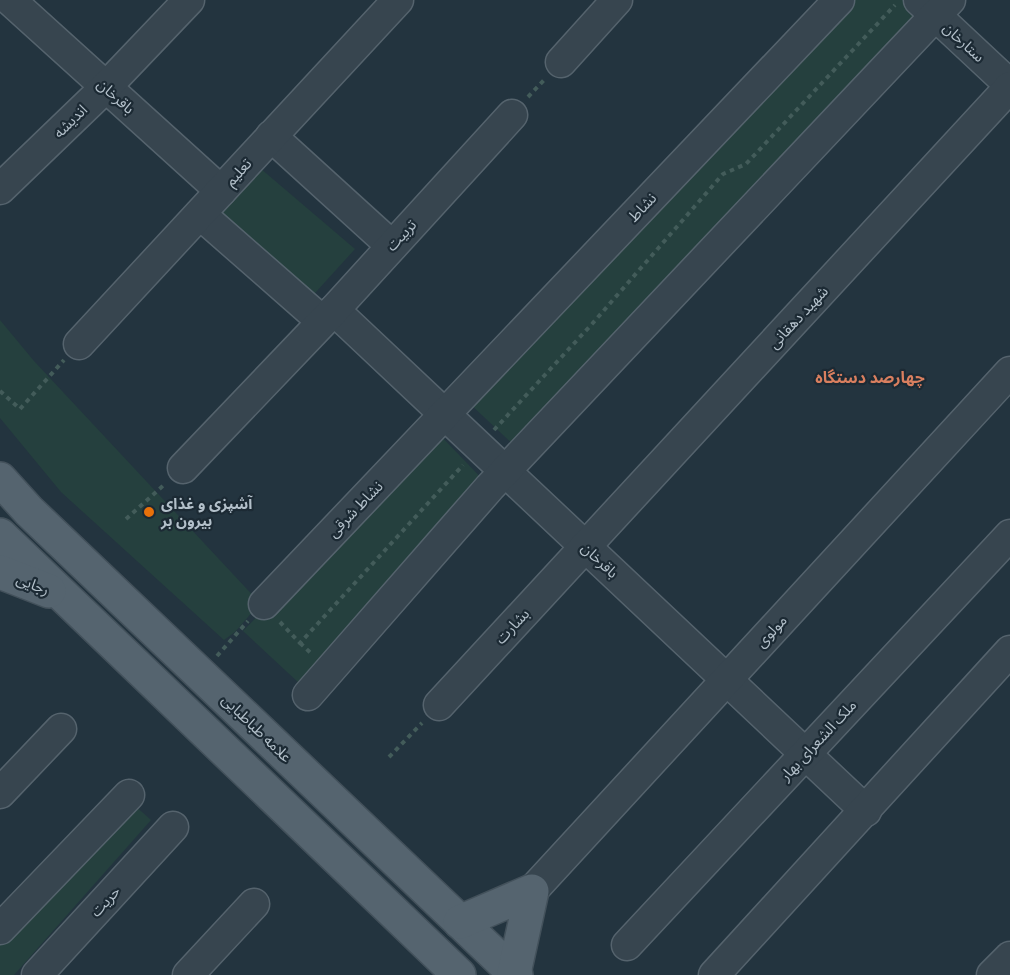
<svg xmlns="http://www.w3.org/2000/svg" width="1010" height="975" viewBox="0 0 1010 975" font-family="Ubuntu,'Noto Sans Arabic',sans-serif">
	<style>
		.green { fill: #25403e }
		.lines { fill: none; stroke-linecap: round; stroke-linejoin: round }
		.minor-casing { stroke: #55636d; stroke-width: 33 }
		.major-casing { stroke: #43515b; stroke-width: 36 }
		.path { stroke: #435c5a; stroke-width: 4; stroke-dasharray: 4.5 4.5; stroke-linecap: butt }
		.minor { stroke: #37454f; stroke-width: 30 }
		.major { stroke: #55646f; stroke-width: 33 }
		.food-dot { fill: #e8710a; stroke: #1c2a34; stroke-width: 2 }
		.labels { text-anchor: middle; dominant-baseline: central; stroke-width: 4.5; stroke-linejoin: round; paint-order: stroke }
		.street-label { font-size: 15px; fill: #b3c0ca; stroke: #1c2a34 }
		.poi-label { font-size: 15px; font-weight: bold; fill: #b3c0ca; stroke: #1c2a34; text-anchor: start }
		.neighbourhood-label { font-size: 16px; font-weight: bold; fill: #d97f5f; stroke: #1c2a34 }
	</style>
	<rect width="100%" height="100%" fill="#23343f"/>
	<g class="green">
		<path d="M845,0H944L516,447L469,403Z"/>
		<path d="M260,168L355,249L306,303L212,219Z"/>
		<path d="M0,320L34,361L260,603L235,632L224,640L61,492L0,418Z"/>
		<path d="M438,433L490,487L300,684L243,631Z"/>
		<path d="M133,804L151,820L14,975H0V945Z"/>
	</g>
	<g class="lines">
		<defs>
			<g id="minor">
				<path d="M10,0L221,191"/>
				<path d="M919,0L1010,85"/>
				<path d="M561,62L617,0"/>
				<path d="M271,136L392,246"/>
				<path d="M0,189L106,87L189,0"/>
				<path d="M200,214L322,321"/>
				<path d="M334,310L866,811"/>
				<path d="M79,344L398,0"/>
				<path d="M183,468L334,310L512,115"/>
				<path d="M264,604L839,0"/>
				<path d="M308,695L490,487L950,0"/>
				<path d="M439,705L1010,87"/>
				<path d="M0,793L61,729"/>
				<path d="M532,891L1010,372"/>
				<path d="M0,929L129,795"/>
				<path d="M627,945L1010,535"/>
				<path d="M37,975L173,827"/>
				<path d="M188,975L254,904"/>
				<path d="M714,975L1010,651"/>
				<path d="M992,975L1010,957"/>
			</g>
			<g id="major">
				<path d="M0,479L29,511L516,975"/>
				<path d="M0,535L459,975"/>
				<path d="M0,572L49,591"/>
				<path d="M460,922L532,891L514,973"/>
			</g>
		</defs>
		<use href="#minor" class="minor-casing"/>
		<use href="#major" class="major-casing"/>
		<g class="path">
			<path d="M528,97L546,78"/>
			<path d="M0,391L20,409L64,360"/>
			<path d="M494,430L592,324L723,174L746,164L895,5"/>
			<path d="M126,519L166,483"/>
			<path d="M280,622L300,643L463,465"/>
			<path d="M300,643L313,655"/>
			<path d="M217,656L248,621"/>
			<path d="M389,757L422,723"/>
		</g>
		<use href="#minor" class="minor"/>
		<use href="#major" class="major"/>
	</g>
	<circle class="food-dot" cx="149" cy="512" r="6"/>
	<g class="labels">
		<g class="street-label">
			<text transform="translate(964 42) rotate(43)">ستارخان</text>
			<text transform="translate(116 96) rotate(42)">باقرخان</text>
			<text transform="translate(70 121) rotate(-44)">اندیشه</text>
			<text transform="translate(238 172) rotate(-48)">تعلیم</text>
			<text transform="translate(642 207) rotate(-46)">نشاط</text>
			<text transform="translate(401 235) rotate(-47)">تربیت</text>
			<text transform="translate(798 317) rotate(-47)">شهید دهقانی</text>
			<text transform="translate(355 509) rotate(-46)">نشاط شرقی</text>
			<text transform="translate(600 560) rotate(43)">باقرخان</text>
			<text transform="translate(33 584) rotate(22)">رجایی</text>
			<text transform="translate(512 626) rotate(-47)">بشارت</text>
			<text transform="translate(771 631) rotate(-47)">مولوی</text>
			<text transform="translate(257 728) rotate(44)">علامه طباطبایی</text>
			<text transform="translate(818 740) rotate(-47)">ملک الشعرای بهار</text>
			<text transform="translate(105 901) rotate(-47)">حریت</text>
		</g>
		<g class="poi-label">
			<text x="161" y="503">آشپزی و غذای<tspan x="161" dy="17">بیرون بر</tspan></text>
		</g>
		<g class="neighbourhood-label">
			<text x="870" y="377">چهارصد دستگاه</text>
		</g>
	</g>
</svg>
